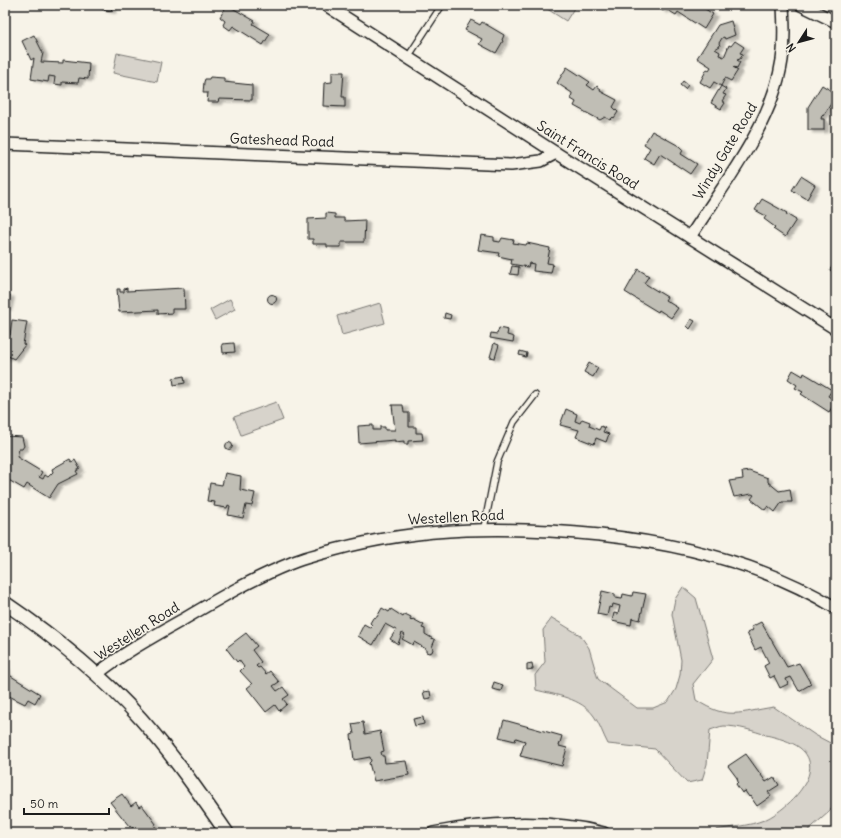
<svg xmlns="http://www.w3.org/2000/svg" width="841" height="838" viewBox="0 0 841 838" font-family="Delius,sans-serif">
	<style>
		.green { fill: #d7d3cb; stroke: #7a7874 }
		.building { fill: #c0beb5; stroke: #1c1c1c; filter: url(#shadow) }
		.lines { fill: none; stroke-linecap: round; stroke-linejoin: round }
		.service-casing { stroke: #1c1c1c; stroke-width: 8 }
		.minor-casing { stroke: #1c1c1c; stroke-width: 14 }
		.tertiary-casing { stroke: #1c1c1c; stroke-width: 16 }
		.service { stroke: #f7f3e8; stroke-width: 5.5 }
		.minor { stroke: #f7f3e8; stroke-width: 11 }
		.tertiary { stroke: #f7f3e8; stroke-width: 13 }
		.labels { text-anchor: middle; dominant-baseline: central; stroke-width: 3; stroke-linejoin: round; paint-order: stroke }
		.street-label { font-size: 14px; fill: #1c1c1c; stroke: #f7f3e8 }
	</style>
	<defs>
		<filter id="shadow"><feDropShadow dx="4.5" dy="2.5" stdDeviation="1" flood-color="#0004"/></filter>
	</defs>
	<rect width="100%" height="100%" fill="#f7f3e8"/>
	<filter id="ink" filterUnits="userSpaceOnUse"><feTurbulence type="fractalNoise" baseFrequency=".025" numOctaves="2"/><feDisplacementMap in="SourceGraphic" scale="8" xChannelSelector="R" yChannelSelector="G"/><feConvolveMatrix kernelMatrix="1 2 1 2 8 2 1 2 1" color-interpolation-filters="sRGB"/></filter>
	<g filter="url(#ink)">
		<g class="green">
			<path d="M541,5H576L566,21Z"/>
			<path d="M117,53L161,62L157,82L113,73Z"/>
			<path d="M230,299L235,309L215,320L210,310Z"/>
			<path d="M380,303L385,323L342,335L337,316Z"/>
			<path d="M276,402L283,420L241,435L234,417Z"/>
			<path d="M683,587L696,598L713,659L693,684L696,700C728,721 740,712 774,707L815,735L836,746V800L829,812L805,833H713L716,830C731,827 749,826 764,820C786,811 829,771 800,748C791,741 778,738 766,735C754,731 738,726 724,726C720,726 714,729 710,730L707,764L702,780L687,783L655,749L608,744C603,735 600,724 594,716C581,698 556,695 536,690L535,675L545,662L543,630L552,618L580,635L589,648L598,679L637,708H653L668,702L676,689L680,675L681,660L672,614L675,599Z"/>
		</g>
		<g class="building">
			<path d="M103,5H113L111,11L102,9Z"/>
			<path d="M227,5L255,21L253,24L270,34L263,45L233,26L230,30L223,25L225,21L220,17Z"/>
			<path d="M656,5H667L663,11Z"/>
			<path d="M669,5H699L713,14L704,29L678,12L676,15L666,9Z"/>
			<path d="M471,20L480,25L482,22L504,35L502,40L503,41L496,53L479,44L482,39L465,30Z"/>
			<path d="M731,21L735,35L725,39L724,37L722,38L719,43L720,46L715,49L720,52L719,55L724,57L729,45L731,46L735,41L744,47L740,53L743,54L740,59L737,60L740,62L737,68L733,67L738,70L731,81L725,78L721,86L714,82L710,88L700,82L707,69L709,70L711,67L697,58L718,25Z"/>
			<path d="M34,35L43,53L41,62L63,63V60L89,63L88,79L79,78L78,83L62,82V85L54,84L55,77L49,76L48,82L31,79L34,58L31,60L22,41Z"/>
			<path d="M567,67L590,82L587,85L594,90L597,86L601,89L600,91L617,100L613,107L618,112L614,118L613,117L610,120L605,117L600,120L574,106L576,102L571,99L572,93L557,83Z"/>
			<path d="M332,72H344L342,97H345V107L323,106L324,83L332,82Z"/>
			<path d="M210,77L224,78V82L252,85V100L219,99L218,102H207L208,93H203L204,82L205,79H209Z"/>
			<path d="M683,81L688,85L685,89L680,85Z"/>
			<path d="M822,85L836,94V96L823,116L822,115L821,119H824V130H808V107Z"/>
			<path d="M721,86L726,89L723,94L726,95L722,101L725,103L721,109L711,103Z"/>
			<path d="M652,131L679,146L683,150L681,154L697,164L690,174L660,154L654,164L644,158L650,148L644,144Z"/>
			<path d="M801,176L815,185L807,199L792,190Z"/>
			<path d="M762,199L787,213L786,214L796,220L785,237L773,229L775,227L764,219L766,216L755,210Z"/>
			<path d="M326,213L335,214V218H344V221L365,220L364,242H341V247H327V244H313V239H308V219L326,218Z"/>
			<path d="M481,235L494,237V241L500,242L502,238L514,240L513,243L526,245L527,243L550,248L547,263L553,264L551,273L533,271L534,264L529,263L528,267L511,264L512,259L498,256L499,253L478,250Z"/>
			<path d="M836,260V274L830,270Z"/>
			<path d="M512,266L519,267L518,275L510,274Z"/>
			<path d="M638,269L649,276L644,283L667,297L665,300L678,308L671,318L659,310L658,312L625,292Z"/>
			<path d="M127,288V291L184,288L185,309H172V313L158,314V310L119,312L117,289H120V292H124V289Z"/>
			<path d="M5,294L10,295L7,308L5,307Z"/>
			<circle cx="272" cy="299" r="4.5"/>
			<path d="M445,313L451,315L450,319L444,318Z"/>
			<path d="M691,319L695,321L690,329L687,326Z"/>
			<path d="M12,320L27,322L23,344L25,345L14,359L8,356L5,358V341L9,335H10Z"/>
			<path d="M499,328L508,330L507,335L514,337L513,342L490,338L491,333L497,334Z"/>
			<path d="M234,343L235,352L223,353L222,344Z"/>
			<path d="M494,343L499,345L495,358L490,357Z"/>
			<path d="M520,351L527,353L526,357L519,355Z"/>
			<path d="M589,363L598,368L593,377L584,372Z"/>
			<path d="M793,370L803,376L804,373L832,390L828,396L836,401L829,412L801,394L803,392L795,388L797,385L788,379Z"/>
			<path d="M184,376L185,383L174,385L173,378Z"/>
			<path d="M392,405H403L404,413H409V427H416V433H422L423,440L408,441V444H404V441L395,442V440L359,443L358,426L373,425V430H380V427H385V430H395Z"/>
			<path d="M566,409L577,414L575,421L580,423L582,419L590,422L589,426L599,430L601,426L605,428L603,432L609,434L606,442L596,438L594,444L576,437L579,430L560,425Z"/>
			<path d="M5,436L22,437L24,446L22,449H19L17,457L42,472L39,477L43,479L45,475L48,477L53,472L52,469L70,459L72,462L75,460L80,469L76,471L78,474L58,484L49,498L27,484L24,489L5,478Z"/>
			<circle cx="229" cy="446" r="3.5"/>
			<path d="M749,471L768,478V482L779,491L790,489L792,502H782L775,512L768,506L765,510L751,499L754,495L752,494L734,497L729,481L743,479L742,472Z"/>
			<path d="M225,473L241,476L240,490L255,493L252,506L246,505L243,518L228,515L230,506L228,505L227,508L214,506L215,502L207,501L210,483L222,485Z"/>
			<path d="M602,591L615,594V598L622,599L623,594L632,596L633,592L646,594L640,620L632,618L631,625L612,621L614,613L618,614L620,606L613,604L612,608L609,607L607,616L597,614Z"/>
			<path d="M382,608L389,612L391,609L403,617L405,614L411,617L410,620L411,621L413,619L424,625L422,628L425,629V634L435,640L432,647L433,649L432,652L429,653L426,652V649L414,642L413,645L402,639L405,635L402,633L398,644L390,639L396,630L385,624L373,645L358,636L364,624L371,628L373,626L370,623L373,618L377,617Z"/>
			<path d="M761,622L787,667L799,663L811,684L799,691L791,677L786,679L788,684L780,688L774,676L770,678L764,666L769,663L761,647L755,650L747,633L753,630L751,627Z"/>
			<path d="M246,633L257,646L252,650L261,662L256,666L258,668L260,667L266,674L270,671L279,682L273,686L277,691L283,687L289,695L283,699L287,704L279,711L275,705L266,712L247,688L252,684L240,671L244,667L239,660L237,662L226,648Z"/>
			<path d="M532,663L533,669L527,670V664Z"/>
			<path d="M5,667L6,673L40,694L35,703L28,699L25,704L5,694Z"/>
			<path d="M494,682L503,685L501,691L492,689Z"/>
			<path d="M430,691L431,698L425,699L423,692Z"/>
			<path d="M423,717L424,724L415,726L413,719Z"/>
			<path d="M504,720L562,736L559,746L567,748L562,766L520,756L525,741L516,738L515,741L499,737Z"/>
			<path d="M363,722L365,734L380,731L384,751L381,752L382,756H384L385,763L406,761L409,775L374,781L369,763L371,761L370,757L354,760L351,735L354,734L352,724Z"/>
			<path d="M746,754L766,782L774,777L779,785L768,792L771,796L757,806L750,796L749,797L745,791L742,793L736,784L738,782L737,778L728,766Z"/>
			<path d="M122,794L131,806L136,802L139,807L142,805L156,824L154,825L158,831L155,833H137L130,825L129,826L110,802Z"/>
		</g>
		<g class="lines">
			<defs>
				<g id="service">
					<path d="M408,57L442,5"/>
					<path d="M484,528L497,462L514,422L535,395"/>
				</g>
				<g id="minor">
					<path d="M326,5L556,153L836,329"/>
					<path d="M801,5L836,22"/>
					<path d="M5,144L511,165L541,161L556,153"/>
					<path d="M690,237C724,184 773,123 782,60C785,41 784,24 783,5"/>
					<path d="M97,674C123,653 154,636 184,619C218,599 252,579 289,564C303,558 319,554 334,550C422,526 510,526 600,535C682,544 765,564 836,608"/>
					<path d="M433,833C487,822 550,819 604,833"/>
				</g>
				<path id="tertiary" d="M5,603C55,637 101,674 141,719C173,755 200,794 227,833"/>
			</defs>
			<use href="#service" class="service-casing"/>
			<use href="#minor" class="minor-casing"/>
			<use href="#tertiary" class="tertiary-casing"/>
			<use href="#service" class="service"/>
			<use href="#minor" class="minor"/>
			<use href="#tertiary" class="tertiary"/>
		</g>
	</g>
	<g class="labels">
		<g class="street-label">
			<text transform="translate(282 140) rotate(2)">Gateshead Road</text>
			<text transform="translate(725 151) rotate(-59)">Windy Gate Road</text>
			<text transform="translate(588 155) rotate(32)">Saint Francis Road</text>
			<text transform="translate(456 517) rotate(-3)">Westellen Road</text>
			<text transform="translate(137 631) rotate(-32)">Westellen Road</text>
		</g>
	</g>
	<rect width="841" height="838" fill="none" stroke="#f7f3e8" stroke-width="20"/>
	<rect x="10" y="10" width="821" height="818" fill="none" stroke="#1c1c1c" stroke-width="1.5" filter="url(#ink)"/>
	<g transform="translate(799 42) rotate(234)" stroke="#f7f3e8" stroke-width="3" paint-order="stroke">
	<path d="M0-3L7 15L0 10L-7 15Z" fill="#1c1c1c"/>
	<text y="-6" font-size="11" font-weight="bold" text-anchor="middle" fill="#1c1c1c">N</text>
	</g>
	<path d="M24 808v6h85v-6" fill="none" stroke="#1c1c1c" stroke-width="2"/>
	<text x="30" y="808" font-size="12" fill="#1c1c1c" stroke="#f7f3e8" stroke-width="3" paint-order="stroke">50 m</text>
</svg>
